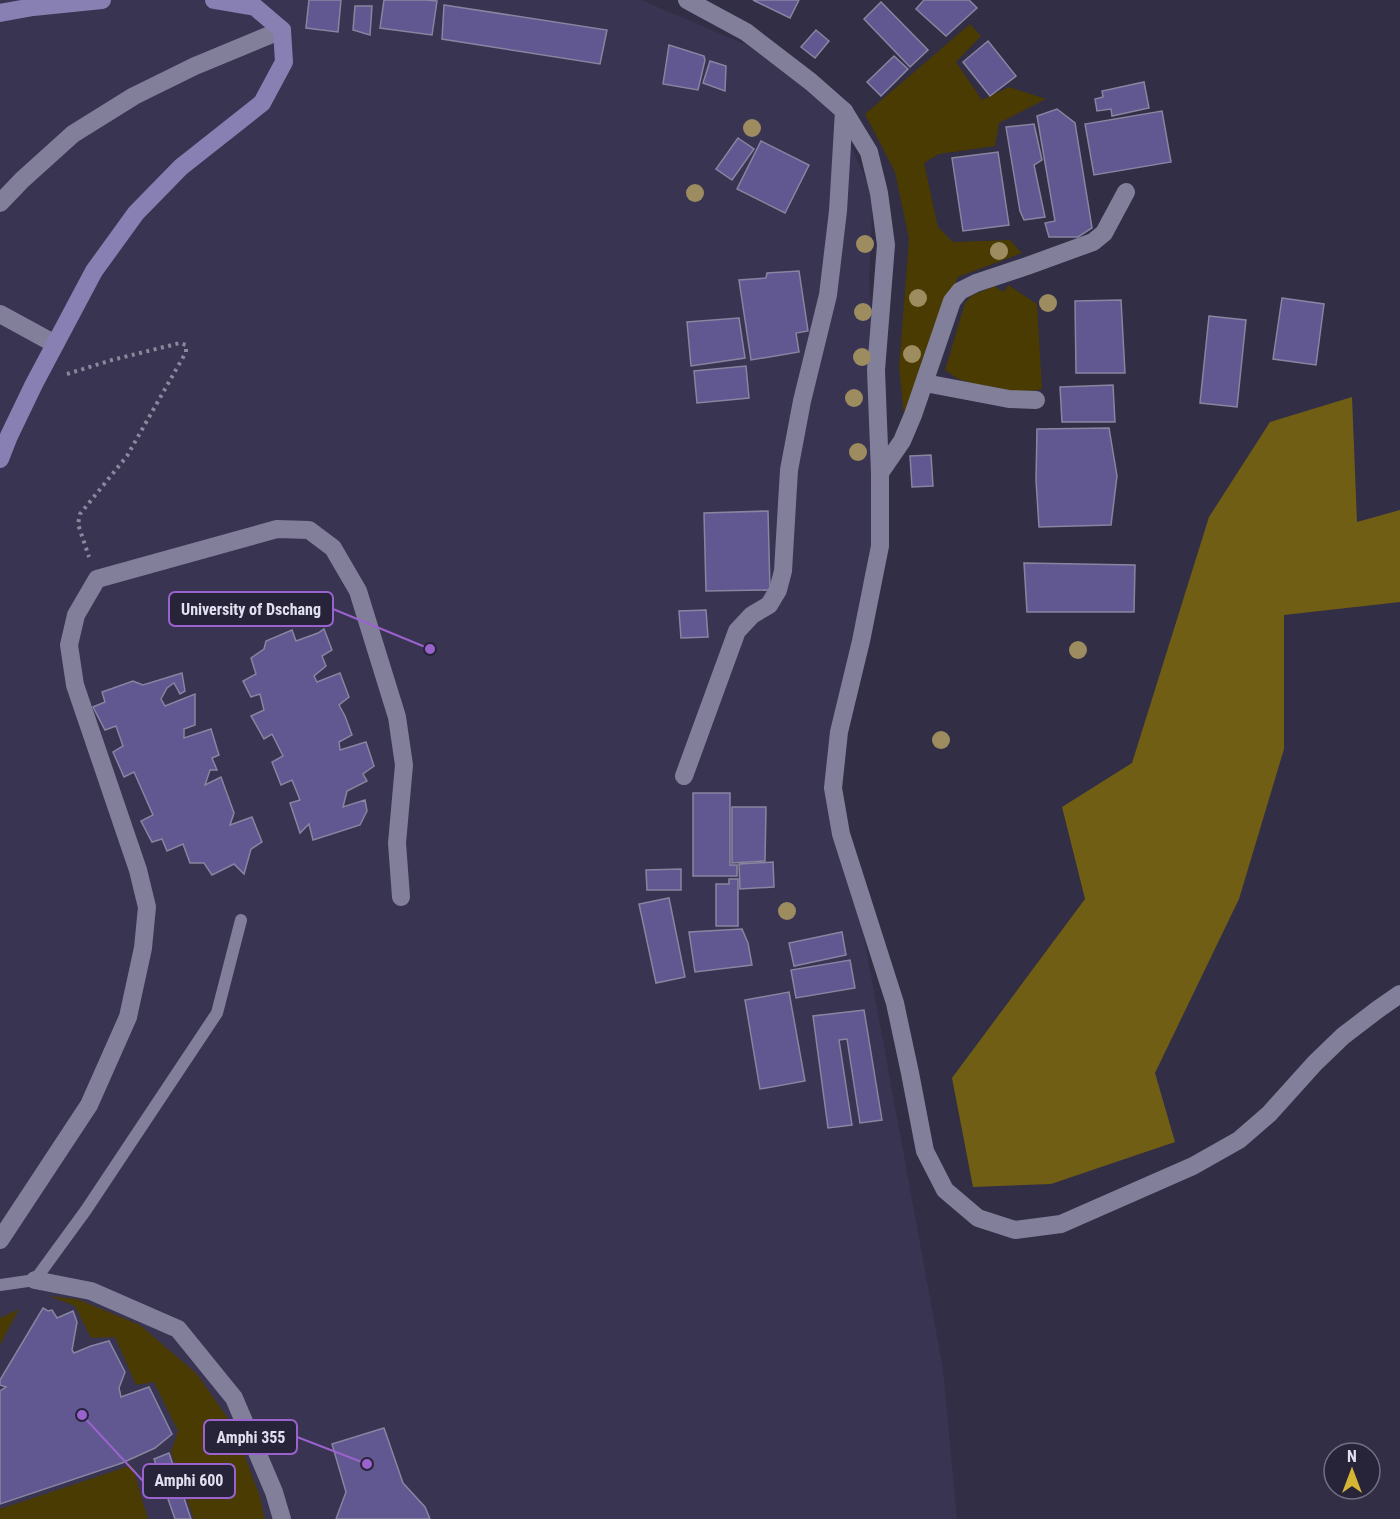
<svg xmlns="http://www.w3.org/2000/svg" width="1400" height="1519" viewBox="0 0 1400 1519" font-family="'Roboto Condensed',sans-serif">
	<style>
		.built { fill: #393452 }
		.green { fill: #493b02 }
		.forest { fill: #715e15 }
		.building { fill: #615791; stroke: #8885a1; stroke-width: 1.5 }
		.lines { fill: none; stroke-linecap: round; stroke-linejoin: round }
		.path { stroke: #8a889b; stroke-width: 4; stroke-dasharray: 3 4.5; stroke-linecap: butt }
		.lane { stroke: #827f9a; stroke-width: 12 }
		.street { stroke: #827f9a; stroke-width: 18 }
		.secondary { stroke: #8880b2; stroke-width: 18 }
		.tree { fill: #9c8c60 }
		.leader { fill: none; stroke: #9a62cd; stroke-width: 2 }
		.callout-dot { fill: #9a62cd; stroke: #27243a; stroke-width: 2 }
		.callout { fill: #27243a; stroke: #9a62cd; stroke-width: 2 }
		.callout-label { font-size: 16px; text-anchor: middle; font-weight: bold; fill: #e1e0ef }
	</style>
	<rect width="100%" height="100%" fill="#312e45"/>
	<path class="built" d="M0,0H641L747,45L835,112L873,195L869,280L887,536L832,762L943,1369L957,1519H0Z"/>
	<g class="green">
		<path d="M970,24L981,36L956,62L982,100L1009,87L1046,99L999,123L995,146L939,154L924,163L938,227L953,242L1010,240L1022,253L958,277L943,307L904,416L899,367L909,239L895,172L865,114Z"/>
		<path d="M1008,285L1037,304L1042,389L1010,395L958,379L945,370L965,303L971,296L994,286L1004,292Z"/>
		<path d="M49,1296L77,1299L140,1325L197,1374L234,1427L260,1497L265,1519H194L171,1452L178,1431L154,1382L136,1385L115,1337L91,1338L75,1306Z"/>
		<path d="M19,1309L0,1345V1318Z"/>
		<path d="M132,1465L148,1519H0V1509Z"/>
	</g>
	<path class="forest" d="M1352,397L1357,522L1400,510V602L1284,615V749L1239,899L1155,1073L1175,1142L1051,1184L973,1187L952,1078L1085,899L1062,807L1132,763L1209,517L1270,422Z"/>
	<g class="building">
		<path d="M309,0H341L338,32L306,28Z"/>
		<path d="M384,0H426L437,1L432,35L380,28Z"/>
		<path d="M753,0H799L790,18Z"/>
		<path d="M924,0H969L977,8L946,36L916,9Z"/>
		<path d="M881,2L928,50L910,67L864,19Z"/>
		<path d="M444,5L607,30L600,64L442,39Z"/>
		<path d="M355,6H372L370,35L353,30Z"/>
		<path d="M816,30L829,41L815,58L801,47Z"/>
		<path d="M988,41L1016,76L990,96L963,62Z"/>
		<path d="M669,45L704,56L705,60L698,90L663,84Z"/>
		<path d="M894,56L908,69L881,96L867,82Z"/>
		<path d="M710,61L726,66L725,91L703,83Z"/>
		<path d="M1144,82L1149,108L1112,116L1111,109L1097,111L1095,99L1103,97L1102,91Z"/>
		<path d="M1057,109L1075,123L1092,228L1078,237H1049L1045,223L1055,221L1037,116Z"/>
		<path d="M1162,111L1171,162L1094,175L1085,124Z"/>
		<path d="M1034,124L1042,160L1034,165L1045,217L1024,220L1020,211L1006,127Z"/>
		<path d="M738,138L754,149L732,180L716,169Z"/>
		<path d="M761,141L809,165L785,213L737,189Z"/>
		<path d="M998,152L1009,225L963,231L952,158Z"/>
		<path d="M799,271L808,331L796,333L799,352L751,360L739,280L766,278L767,273Z"/>
		<path d="M1282,298L1324,304L1316,365L1273,359Z"/>
		<path d="M1121,300L1125,373H1076L1075,301Z"/>
		<path d="M1209,316L1246,320L1237,407L1200,403Z"/>
		<path d="M739,318L745,358L691,366L687,322Z"/>
		<path d="M746,366L749,398L697,403L694,371Z"/>
		<path d="M1113,385L1115,422H1062L1060,387Z"/>
		<path d="M1109,428L1117,476L1111,525L1039,527L1036,480L1037,429Z"/>
		<path d="M931,455L933,486L912,487L910,456Z"/>
		<path d="M768,511L770,590L706,591L704,513Z"/>
		<path d="M1024,563L1135,565L1134,612H1027Z"/>
		<path d="M706,610L708,637L681,638L679,611Z"/>
		<path d="M324,629L332,650L322,656L326,666L314,676L317,682L340,673L349,697L339,705L345,716L352,735L339,742L340,750L366,742L374,766L363,774L367,781L347,791L343,807L365,800L367,811L360,825L313,840L309,824L300,833L290,803L300,800L292,780L281,785L272,762L283,756L272,734L264,739L251,716L264,710L260,694L251,697L243,681L256,674L251,658L264,649L266,641L292,630L296,641L318,633Z"/>
		<path d="M182,673L185,691L180,694L174,683L167,688L161,699L165,706L195,694V725L184,729V738L211,729L219,755L212,758L217,770H210L205,785L221,777L234,813L230,825L252,817L262,842L251,849L244,874L234,864L212,875L204,863H190L183,844L167,851L162,839L152,842L141,821L153,815L134,772L124,777L113,752L123,746L116,726L105,730L93,707L105,702L102,692L133,681L143,685Z"/>
		<path d="M693,793H730V865H737V876H693Z"/>
		<path d="M732,807H766L765,861L732,863Z"/>
		<path d="M773,862L774,887L740,889L739,864Z"/>
		<path d="M681,869V890H647L646,870Z"/>
		<path d="M729,879H738V926H716V884H729Z"/>
		<path d="M669,898L685,977L656,983L639,904Z"/>
		<path d="M742,929L748,943L752,965L695,972L689,932Z"/>
		<path d="M842,932L846,955L794,966L789,943Z"/>
		<path d="M850,960L855,988L796,998L791,970Z"/>
		<path d="M789,992L805,1081L760,1089L745,1000Z"/>
		<path d="M864,1010L882,1120L860,1123L847,1039L839,1040L852,1125L828,1128L813,1016Z"/>
		<path d="M43,1308L48,1311L52,1310L57,1318L73,1311L77,1322L72,1350L74,1353L91,1346L109,1341L125,1372L119,1388L121,1397L149,1387L172,1434L155,1448L122,1463L0,1504V1391L6,1387L0,1385V1380Z"/>
		<path d="M384,1428L403,1483L425,1507L430,1519H336L346,1492L332,1444Z"/>
		<path d="M169,1453L191,1519H175L154,1459Z"/>
	</g>
	<g class="lines">
		<path class="path" d="M67,374L112,360L180,343L186,345V352L127,456L80,514L78,524L89,557"/>
		<path class="lane" d="M0,1285L35,1280L86,1210L217,1013L241,920"/>
		<g class="street">
			<path d="M687,0L746,32L811,82L844,111L869,152L879,193L886,245L876,370L880,473V546L861,641L839,732L833,788L841,834L895,1003L910,1073L925,1151L945,1190L978,1218L1015,1230L1061,1224L1193,1166L1239,1140L1269,1114L1315,1063L1343,1036L1377,1010L1400,994"/>
			<path d="M0,203L22,180L73,134L134,96L195,66L282,30"/>
			<path d="M0,314L55,344"/>
			<path d="M925,383L1009,399L1036,400"/>
			<path d="M880,473L902,441L913,415L952,301L960,291L976,283L1027,266L1093,242L1104,233L1126,192"/>
			<path d="M684,776L737,631L752,615L769,605L778,590L783,571L789,470L802,401L828,295L838,211L844,111"/>
			<path d="M0,1240L89,1105L128,1017L143,948L147,907L138,870L75,685L69,645L76,615L97,579L277,529L309,530L333,548L358,591L397,717L404,765L397,843L401,897"/>
			<path d="M35,1280L91,1291L178,1329L234,1398L274,1492L282,1519"/>
		</g>
		<g class="secondary">
			<path d="M0,13L33,7L102,0"/>
			<path d="M0,459L9,436L34,384L94,271L136,213L181,167L262,103L284,62L282,30L255,7L214,0"/>
		</g>
	</g>
	<g class="tree">
		<circle cx="752" cy="128" r="9"/>
		<circle cx="695" cy="193" r="9"/>
		<circle cx="865" cy="244" r="9"/>
		<circle cx="999" cy="251" r="9"/>
		<circle cx="918" cy="298" r="9"/>
		<circle cx="1048" cy="303" r="9"/>
		<circle cx="863" cy="312" r="9"/>
		<circle cx="912" cy="354" r="9"/>
		<circle cx="862" cy="357" r="9"/>
		<circle cx="854" cy="398" r="9"/>
		<circle cx="858" cy="452" r="9"/>
		<circle cx="1078" cy="650" r="9"/>
		<circle cx="941" cy="740" r="9"/>
		<circle cx="787" cy="911" r="9"/>
	</g>
	<path class="leader" d="M430 649L333 609M367 1464L297 1437M82 1415L143 1481"/>
	<g class="callout-dot">
		<circle cx="430" cy="649" r="6"/>
		<circle cx="367" cy="1464" r="6"/>
		<circle cx="82" cy="1415" r="6"/>
	</g>
	<g class="callout">
		<rect x="169" y="592" width="164" height="34" rx="6"/>
		<rect x="204" y="1420" width="93" height="34" rx="6"/>
		<rect x="143" y="1464" width="92" height="34" rx="6"/>
	</g>
	<g class="callout-label">
		<text x="251" y="615">University of Dschang</text>
		<text x="251" y="1443">Amphi 355</text>
		<text x="189" y="1486">Amphi 600</text>
	</g>
	<g transform="translate(1352 1471)"><circle r="28" fill="#27243a" stroke="#716f82" stroke-width="1.5"/>
	<path d="M0-4.5L10 22L0 15L-10 22Z" fill="#d5b534"/>
	<text y="-9" font-size="16" font-weight="bold" text-anchor="middle" fill="#e1e0ef">N</text>
	</g>
</svg>
